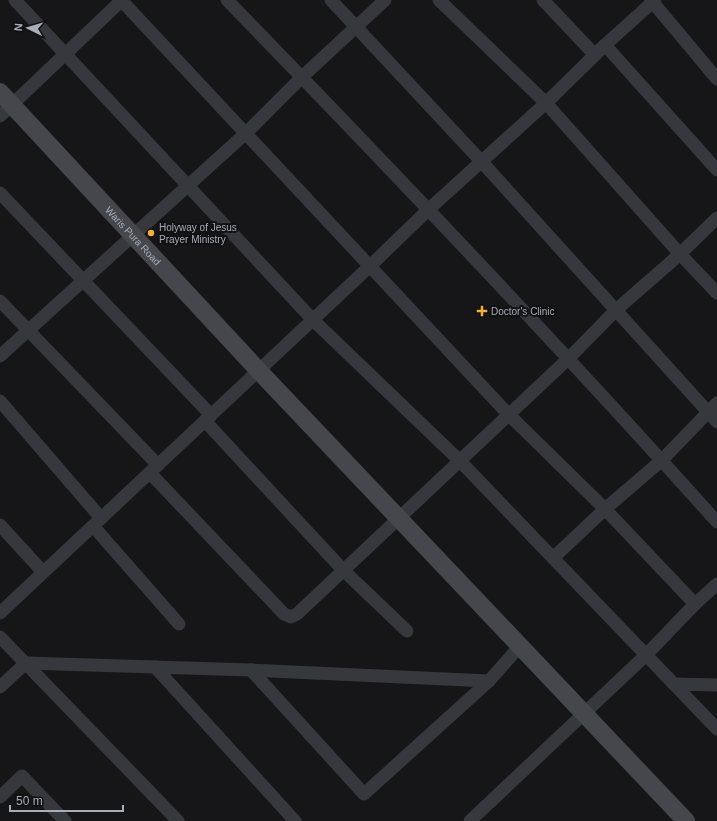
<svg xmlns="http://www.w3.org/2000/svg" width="717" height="821" viewBox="0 0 717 821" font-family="Helvetica,sans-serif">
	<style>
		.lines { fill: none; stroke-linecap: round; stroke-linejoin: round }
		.minor { stroke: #37383d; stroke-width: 13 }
		.secondary { stroke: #45474d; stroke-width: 18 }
		.poi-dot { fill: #f2b134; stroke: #111113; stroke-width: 1.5 }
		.labels { text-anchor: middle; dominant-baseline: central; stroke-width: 4; stroke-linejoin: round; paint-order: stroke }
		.poi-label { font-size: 10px; fill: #a8adb8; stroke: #111113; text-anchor: start }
		.street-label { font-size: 10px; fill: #a8adb8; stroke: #111113 }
	</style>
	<rect width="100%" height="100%" fill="#161618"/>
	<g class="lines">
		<g class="minor">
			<path d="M15,0L313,320L460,461L717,729"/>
			<path d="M121,0L509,415L605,509L695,604"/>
			<path d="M227,0C393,171 558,344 717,522"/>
			<path d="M331,0L481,161L717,422"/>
			<path d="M439,0L546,103L680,254L717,293"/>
			<path d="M543,0L595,55"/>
			<path d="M651,0L717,79"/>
			<path d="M605,45L717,170"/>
			<path d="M0,116L122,0"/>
			<path d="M0,193L211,415"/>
			<path d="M0,301L158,465"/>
			<path d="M0,356L246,133L302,77L385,0"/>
			<path d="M0,401L101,518"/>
			<path d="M205,421L343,570L407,631"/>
			<path d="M150,473L284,614L291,617L297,614L569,358L616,310L680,254L717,218"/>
			<path d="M0,525L43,572"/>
			<path d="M93,526L179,624"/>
			<path d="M553,558L605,509L662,460L717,403"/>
			<path d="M0,613L370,266L429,209L546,103L605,45L655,0"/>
			<path d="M0,637L178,821"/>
			<path d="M155,667L295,821"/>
			<path d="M251,670L364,794L489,681"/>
			<path d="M674,684L717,685"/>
			<path d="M0,687L26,663L251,670L489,681L520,646"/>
			<path d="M0,797L22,776L65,821"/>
			<path d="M470,821L646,655L695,604L717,584"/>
		</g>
		<path class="secondary" id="s1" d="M0,92L259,371L686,821"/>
	</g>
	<g class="poi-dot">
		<circle cx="151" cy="233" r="4"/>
		<path d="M480 305h4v4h4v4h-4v4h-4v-4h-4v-4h4z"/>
	</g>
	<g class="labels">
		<g class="poi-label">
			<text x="159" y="227">Holyway of Jesus<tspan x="159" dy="12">Prayer Ministry</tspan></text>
			<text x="491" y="311">Doctor's Clinic</text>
		</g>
		<g class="street-label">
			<text stroke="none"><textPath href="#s1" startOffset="196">Waris Pura Road</textPath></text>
		</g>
	</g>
	<g transform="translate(28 28) rotate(275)" stroke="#111113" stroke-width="3" paint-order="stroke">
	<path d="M0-3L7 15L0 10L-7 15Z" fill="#a8adb8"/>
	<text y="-6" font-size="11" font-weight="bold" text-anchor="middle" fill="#a8adb8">N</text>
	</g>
	<path d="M10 805v6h113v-6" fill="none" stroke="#a8adb8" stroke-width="2"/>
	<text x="16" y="805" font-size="12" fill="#a8adb8" stroke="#111113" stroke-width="3" paint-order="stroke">50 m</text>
</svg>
